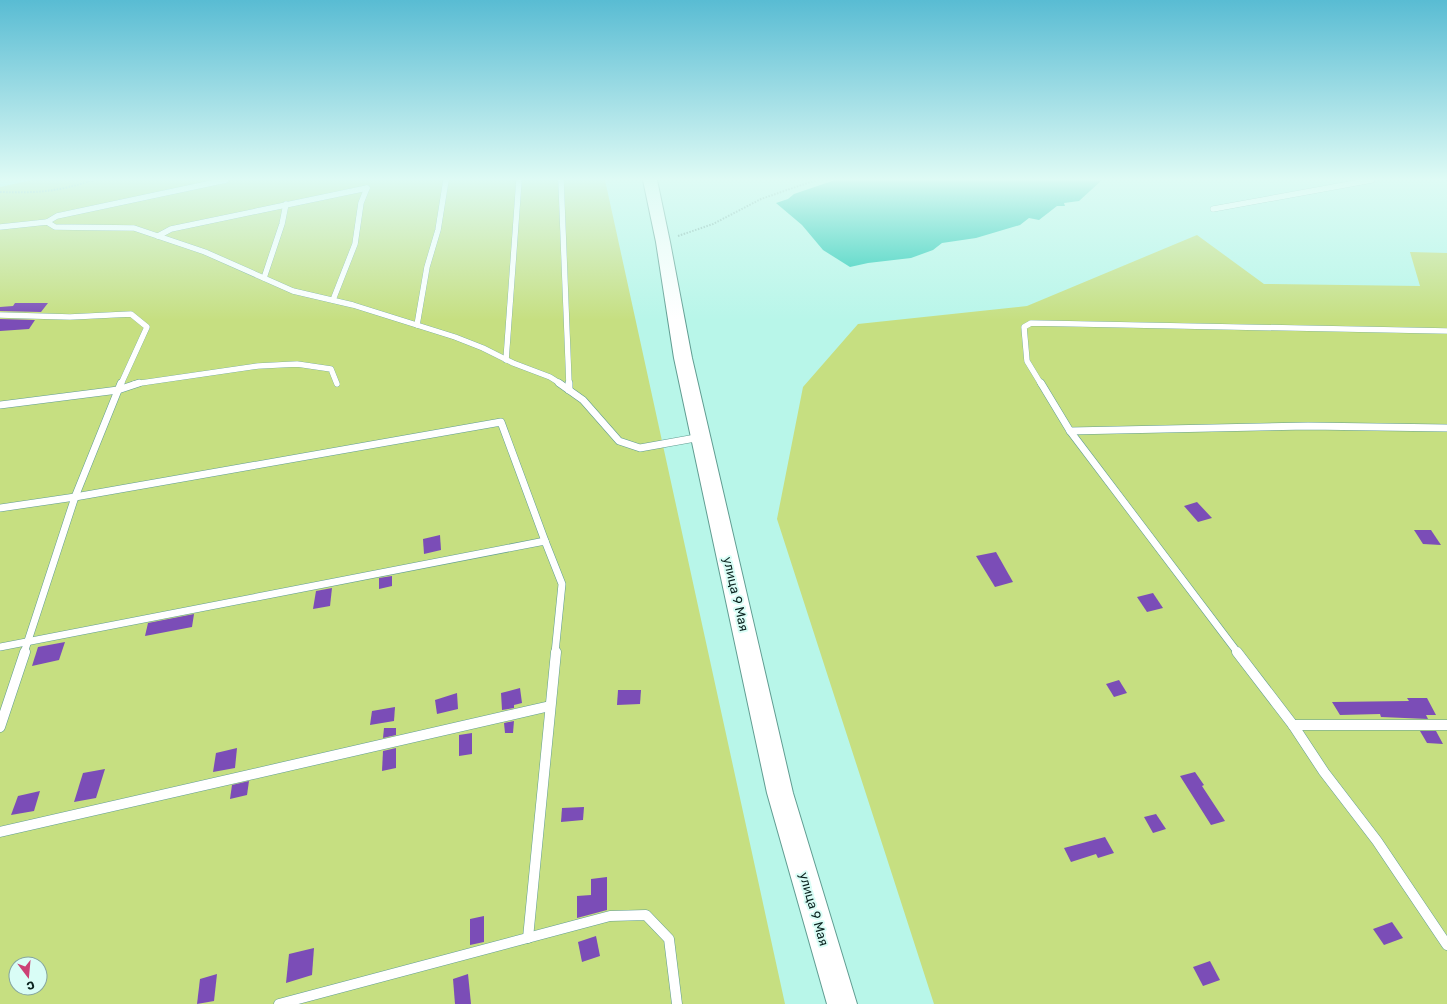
<svg xmlns="http://www.w3.org/2000/svg" width="1447" height="1004" viewBox="0 0 1447 1004" font-family="Rubik,sans-serif">
	<style>
		.green { fill: #c6df81; fill-rule: evenodd }
		.water { fill: #22c9b4 }
		.building { fill: #7b4db7 }
		.lines { fill: none; stroke-linecap: round; stroke-linejoin: round }
		.service-far2-casing { stroke: #619d92; stroke-width: 6 }
		.service-far1-casing { stroke: #619d92; stroke-width: 8 }
		.service-casing { stroke: #619d92; stroke-width: 11 }
		.secondary-casing { stroke: #619d92; stroke-width: 2 }
		.path { stroke: #81b3a9; stroke-width: 2; stroke-dasharray: 1.5 1.5; stroke-linecap: butt }
		.service-far2 { stroke: #fff; stroke-width: 5.5 }
		.service-far1 { stroke: #fff; stroke-width: 7 }
		.service { stroke: #fff; stroke-width: 10 }
		.secondary { fill: #fff; fill-rule: evenodd }
		.labels { text-anchor: middle; dominant-baseline: central; stroke-width: 4; stroke-linejoin: round; paint-order: stroke }
		.street-label { font-size: 13px; fill: #0a231f; stroke: #d9fdf6 }
	</style>
	<rect width="100%" height="100%" fill="#b8f6e9"/>
	<g class="green">
		<path d="M32,180H605L785,1004H0V187ZM16,964H40V988H16Z"/>
		<path d="M1197,235L1264,284L1420,286L1410,252L1447,253V1004H934L777,519L803,387L858,324L1027,306Z"/>
	</g>
	<path class="water" d="M835,180H1102L1079,201L1064,203L1065,206H1057L1039,220L1029,218L1020,225L976,238L942,243L933,250L911,258L868,263L850,267L823,250L802,225L776,203L788,199L794,194Z"/>
	<g class="building">
		<path d="M15,303H48L41,312L0,311V307L13,306Z"/>
		<path d="M0,319L35,320L29,329L0,331Z"/>
		<path d="M1197,502L1212,518L1198,522L1184,506Z"/>
		<path d="M1414,530H1431L1441,545L1423,544Z"/>
		<path d="M440,535L441,550L424,554L423,539Z"/>
		<path d="M996,552L1013,582L995,587L976,556Z"/>
		<path d="M392,576V586L379,589V578Z"/>
		<path d="M332,588L330,606L313,609L316,591Z"/>
		<path d="M1153,593L1163,608L1147,612L1137,597Z"/>
		<path d="M194,614L192,627L145,636L148,623Z"/>
		<path d="M65,642L59,660L32,666L38,647Z"/>
		<path d="M1119,680L1127,693L1114,697L1106,684Z"/>
		<path d="M520,688L522,703L514,705V708L502,710L501,693Z"/>
		<path d="M618,690H641L640,704L617,705Z"/>
		<path d="M457,693L458,709L437,714L435,700Z"/>
		<path d="M1407,698H1427L1436,715H1426L1428,719L1381,717L1380,714L1340,715L1332,702L1409,701Z"/>
		<path d="M395,707L394,721L370,725L372,711Z"/>
		<path d="M514,721L513,733H505L504,723Z"/>
		<path d="M384,728H396V735L383,738Z"/>
		<path d="M1420,731H1436L1443,744L1427,743Z"/>
		<path d="M472,733V754L459,756V735Z"/>
		<path d="M237,748L235,768L213,772L216,753Z"/>
		<path d="M396,748V768L382,771L383,751Z"/>
		<path d="M105,769L96,798L74,802L83,773Z"/>
		<path d="M1195,772L1204,785L1202,786L1225,821L1211,825L1180,776Z"/>
		<path d="M249,781L247,795L230,799L232,785Z"/>
		<path d="M40,791L34,811L11,815L18,796Z"/>
		<path d="M584,807L583,820L561,822L562,808Z"/>
		<path d="M1156,814L1166,829L1153,833L1144,817Z"/>
		<path d="M1105,837L1114,853L1098,858L1096,854L1071,862L1064,848Z"/>
		<path d="M607,877V910L577,918V896L591,895V879Z"/>
		<path d="M484,916V942L470,945V919Z"/>
		<path d="M1392,922L1403,938L1384,945L1373,929Z"/>
		<path d="M596,936L600,956L582,962L578,942Z"/>
		<path d="M314,948L312,975L286,983L289,954Z"/>
		<path d="M1210,961L1220,980L1203,986L1193,967Z"/>
		<path d="M217,974L214,1001L197,1004L200,979Z"/>
		<path d="M468,974L471,1004H455L453,979Z"/>
	</g>
	<g class="lines">
		<defs>
			<g id="service-far2">
				<path d="M561,180L569,384"/>
				<path d="M1213,209L1372,180"/>
				<path d="M47,222L57,216L226,180"/>
				<path d="M0,227L47,222L55,227L134,228L205,252L293,291L353,305L455,337L483,348L513,363L550,377L561,384"/>
				<path d="M158,236L171,229L367,188"/>
				<path d="M264,278L282,224L286,204"/>
				<path d="M333,300L355,244L361,203L367,188"/>
				<path d="M0,315L70,317L131,314L147,327L121,384"/>
				<path d="M417,325L427,267L438,230L446,180"/>
				<path d="M506,360L519,180"/>
				<path d="M134,384L258,366L297,364L331,369L337,384"/>
				<path d="M1041,384L1027,361L1024,327L1031,323L1447,331"/>
			</g>
			<g id="service-far1">
				<path d="M559,383L583,400L619,441L640,448L701,437"/>
				<path d="M569,383V390"/>
				<path d="M1041,383L1070,431L1238,653"/>
				<path d="M0,405L118,390L139,383"/>
				<path d="M1070,431L1308,426L1447,428"/>
				<path d="M0,508L75,497L501,422L545,541"/>
				<path d="M0,647L545,541L562,584L555,653"/>
				<path d="M24,653L75,497L121,383"/>
			</g>
			<g id="service">
				<path d="M1237,652L1293,725L1324,772L1377,841L1447,945"/>
				<path d="M1293,725H1447"/>
				<path d="M0,727L25,652"/>
				<path d="M0,832L550,706"/>
				<path d="M528,938L556,652"/>
				<path d="M279,1004L610,916L646,915L669,939L677,1004"/>
			</g>
			<path id="secondary" d="M643,180H657L670,242L692,358L793,793L857,1004H827L767,793L674,358L656,242Z"/>
		</defs>
		<use href="#service-far2" class="service-far2-casing"/>
		<use href="#service-far1" class="service-far1-casing"/>
		<use href="#service" class="service-casing"/>
		<use href="#secondary" class="secondary-casing"/>
		<g class="path">
			<path d="M0,192C38,193 57,192 93,180"/>
			<path d="M678,236L713,224L761,199L816,180"/>
		</g>
		<use href="#service-far2" class="service-far2"/>
		<use href="#service-far1" class="service-far1"/>
		<use href="#service" class="service"/>
		<use href="#secondary" class="secondary"/>
	</g>
	<linearGradient id="sky" x2="0" y2="1"><stop stop-color="#59bcd3"/><stop offset="0.56" stop-color="#dffbf5"/><stop offset="1" stop-color="#dffbf5" stop-opacity="0"/></linearGradient>
	<rect width="1447" height="320" fill="url(#sky)"/>
	<g class="labels">
		<g class="street-label">
			<text transform="translate(736 594) rotate(77)">улица 9 Мая</text>
			<text transform="translate(814 909) rotate(74)">улица 9 Мая</text>
		</g>
	</g>
	<g transform="translate(28 976) rotate(164)"><circle r="19" fill="#d9fdf6" stroke="#86a6a0"/>
	<path d="M0-3L7 15L0 10L-7 15Z" fill="#cc4175"/>
	<text y="-6" font-size="11" font-weight="bold" text-anchor="middle" fill="#0a231f">С</text>
	</g>
</svg>
